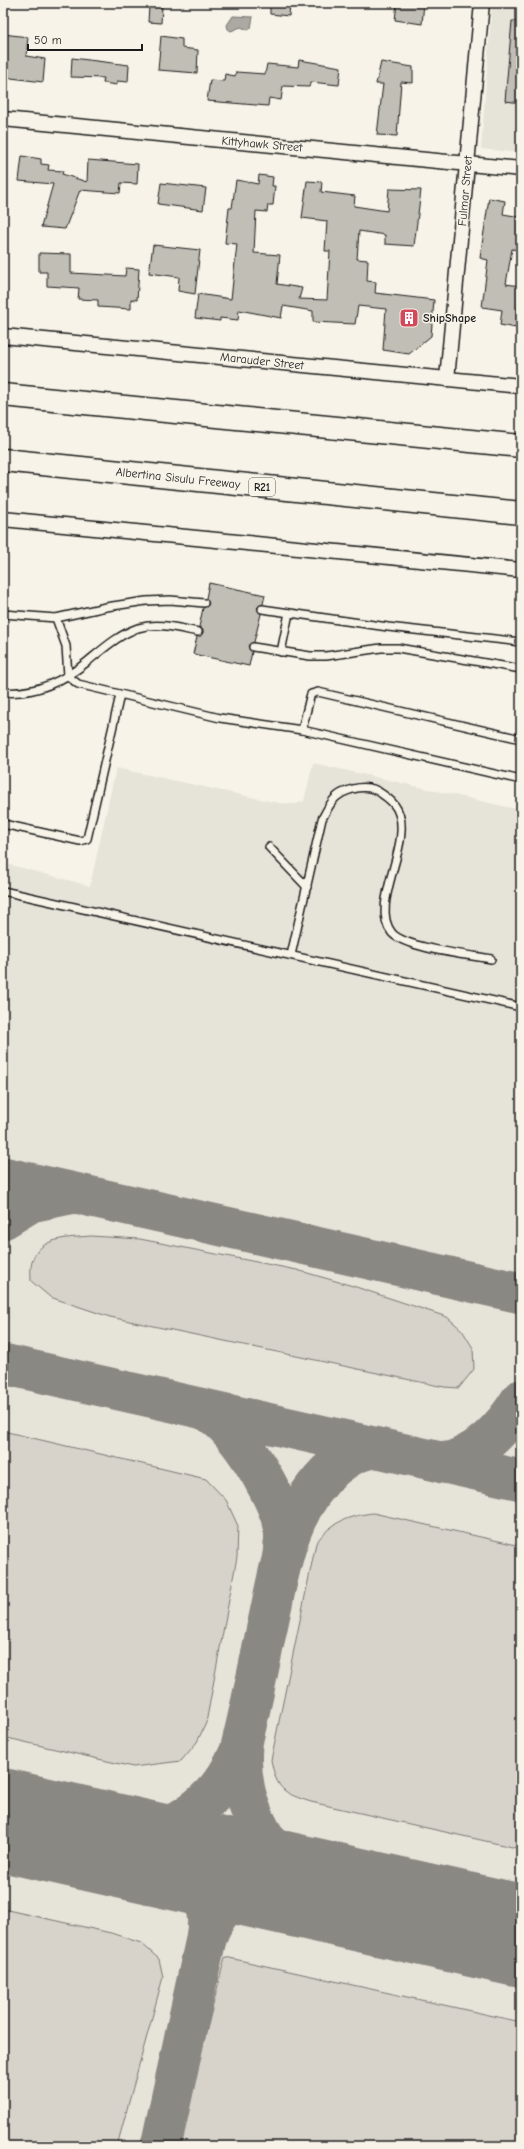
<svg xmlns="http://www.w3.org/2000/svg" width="524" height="2149" viewBox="0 0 524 2149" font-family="'Comic Neue',sans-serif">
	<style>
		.built { fill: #e6e3d9 }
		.green { fill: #d7d3cb; stroke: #7a7874 }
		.water { fill: #aca9a2; stroke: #72716c }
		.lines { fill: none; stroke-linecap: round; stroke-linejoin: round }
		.taxiway { stroke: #8a8882; stroke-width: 41 }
		.runway { stroke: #8a8882; stroke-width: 103 }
		.building { fill: #c0beb5; stroke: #1c1c1c }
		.lane-casing { stroke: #1c1c1c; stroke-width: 10 }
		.street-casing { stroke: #1c1c1c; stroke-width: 17 }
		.highway-casing { stroke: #1c1c1c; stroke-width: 25 }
		.lane { stroke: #f7f3e8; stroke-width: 7 }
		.street { stroke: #f7f3e8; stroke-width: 14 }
		.highway { stroke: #f7f3e8; stroke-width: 22 }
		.labels { text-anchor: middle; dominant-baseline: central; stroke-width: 3; stroke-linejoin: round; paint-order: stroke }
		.shield { fill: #f7f3e8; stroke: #5e5c59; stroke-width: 1 }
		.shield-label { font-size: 11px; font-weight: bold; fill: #1c1c1c }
		.street-label { font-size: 12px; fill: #1c1c1c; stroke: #f7f3e8 }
		.poi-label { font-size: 12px; font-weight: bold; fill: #1c1c1c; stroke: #f7f3e8; text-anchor: start }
	</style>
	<rect width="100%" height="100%" fill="#f7f3e8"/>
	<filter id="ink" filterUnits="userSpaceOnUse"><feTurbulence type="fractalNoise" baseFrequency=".025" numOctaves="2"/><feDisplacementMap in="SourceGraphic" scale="8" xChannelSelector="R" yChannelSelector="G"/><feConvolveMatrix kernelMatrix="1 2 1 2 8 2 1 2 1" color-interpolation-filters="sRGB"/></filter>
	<g filter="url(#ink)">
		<g class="built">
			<path d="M492,3H521V153L481,149Z"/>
			<path d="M313,763L521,810V2146H3V863L90,886L116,768L279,803L295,804L304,801Z"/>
		</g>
		<g class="green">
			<path d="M91,1236L140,1239L297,1270L353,1286L447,1317L462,1330L473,1348L474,1369L459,1388L444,1387L110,1317L50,1297L31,1281C31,1275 30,1268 32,1262C39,1236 70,1238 91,1236Z"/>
			<path d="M3,1431L206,1479L226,1500L238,1526L237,1557L206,1723L197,1742L181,1761L133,1767L3,1737Z"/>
			<path d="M373,1513L521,1546V1849L311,1802C283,1793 277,1790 271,1760L316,1543C331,1522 348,1516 373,1513Z"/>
			<path d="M3,1909L111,1933L141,1943L159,1959L163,1977L117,2146H3Z"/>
			<path d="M225,1957L521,2022V2146H178Z"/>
		</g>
		<path class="water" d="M233,16L253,17L251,28L248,30L241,27L231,31L228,29L227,25Z"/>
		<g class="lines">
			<g class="taxiway">
				<path d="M3,1177L521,1293"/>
				<path d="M3,1219L31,1202L70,1194"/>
				<path d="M3,1364L521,1480"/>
				<path d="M203,1409C233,1420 272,1488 281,1517C284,1529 285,1542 283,1554"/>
				<path d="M443,1463C476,1458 504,1428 521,1400"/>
				<path d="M242,1745C237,1807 269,1866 328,1890C359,1902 393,1908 425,1916"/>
				<path d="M55,1833C73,1836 91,1840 109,1840C167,1839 219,1804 240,1751C250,1711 258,1672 266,1632C280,1571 285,1511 334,1467C347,1456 361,1448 378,1448"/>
				<path d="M108,1845C160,1859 218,1869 206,1939L161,2146"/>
				<path d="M206,1939C215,1909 239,1886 271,1885C288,1885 306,1891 323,1894"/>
			</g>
			<path class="runway" d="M3,1820L521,1936"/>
		</g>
		<g class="building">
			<path d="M270,3H290L289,16L270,14Z"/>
			<path d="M397,3H424L422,24L395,20Z"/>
			<path d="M149,6L162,7L161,23L148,22Z"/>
			<path d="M512,21H521V103L505,101Z"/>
			<path d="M3,34L28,37L26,56L45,59L43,82L3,77Z"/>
			<path d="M161,36L182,39V48L198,50L197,73L158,70Z"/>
			<path d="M72,58L129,65L128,82L117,81V85L103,83L104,78L71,77Z"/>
			<path d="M299,60L341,67L339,85L311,82L309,87L283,86L281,100L269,98L268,106L207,101L210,80L224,81L225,74L235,76L236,72L265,74L267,64L298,67Z"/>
			<path d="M381,62L413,67V83L401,82L397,136L377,135L383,84H376Z"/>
			<path d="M22,156L41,159V164L49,165L48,170L63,171L62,174L87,182L88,160L138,164L137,184L121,183L120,193L80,190L65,229L41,227L53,184L19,181Z"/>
			<path d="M259,175L273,177L272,186H275L273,205H268L267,212L256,211L254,253L280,255L277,284L302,288L299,299L327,300L330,251H325L327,221L302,218L307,181L322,182L321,192L355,196L354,206L387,211L389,189L421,190L414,246L385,244V235L359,231L357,259L368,260L367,281L376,282L375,293L434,300L431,336L409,354L383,350L386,309L358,306L355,324L313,322V311L283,306L281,318L239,310L238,320L220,318V321L195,318L198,294L231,299L237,244L225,243L229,208H232L236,180L258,184Z"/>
			<path d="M161,183L206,188L203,210L158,204Z"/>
			<path d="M489,198L505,201L503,214L521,217L519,250L512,249L506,284L520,286L516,328L500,325L502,310L482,307L488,260L480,258Z"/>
			<path d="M153,245L200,250L195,294L178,291L179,277L149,273Z"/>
			<path d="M39,253L71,254V273L125,276L126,268L139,269L137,300L131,299V309L98,307V300L78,299L79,288L47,286V272H39Z"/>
			<path d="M209,583L265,595L263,604L257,608L261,614L254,642L248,646L252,652L249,666L193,654L197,637L203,633V630L199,627L203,608L209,604L206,598Z"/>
		</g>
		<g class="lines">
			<defs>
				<g id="lane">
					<path d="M262,609L388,627L521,642"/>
					<path d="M3,614L56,618L106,607L146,601L170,600L204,603"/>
					<path d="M56,618L66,646L68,676L78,684L220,718L302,730L521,780"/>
					<path d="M253,647L310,656H326L381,648H398L521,669"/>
					<path d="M281,652L289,613"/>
					<path d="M3,692C35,695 62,682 87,662C103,649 118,635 138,628C158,622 178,628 198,632"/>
					<path d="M302,730L310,697L311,694L318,692L521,739"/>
					<path d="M3,824L80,841L87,839L120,695"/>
					<path d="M269,847L307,887"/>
					<path d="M3,891L521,1007"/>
					<path d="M291,955L322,819C327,810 332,798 342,793C355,787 370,784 382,794C388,798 394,803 397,809C415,842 368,904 392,933C405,948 469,955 491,959"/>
				</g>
				<g id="street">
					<path d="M3,119L521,169"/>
					<path d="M3,336L521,386"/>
					<path d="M447,379L482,3"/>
					<path d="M3,519L521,570"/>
				</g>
				<g id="highway">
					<path d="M3,395L521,446"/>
					<path d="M3,460L521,513"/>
				</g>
			</defs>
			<use href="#lane" class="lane-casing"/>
			<use href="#street" class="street-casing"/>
			<use href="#highway" class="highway-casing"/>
			<use href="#lane" class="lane"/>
			<use href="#street" class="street"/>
			<use href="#highway" class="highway"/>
		</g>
	</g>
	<defs>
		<symbol id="building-square" viewBox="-11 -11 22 22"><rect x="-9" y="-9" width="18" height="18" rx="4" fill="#d1495b" stroke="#f7f3e8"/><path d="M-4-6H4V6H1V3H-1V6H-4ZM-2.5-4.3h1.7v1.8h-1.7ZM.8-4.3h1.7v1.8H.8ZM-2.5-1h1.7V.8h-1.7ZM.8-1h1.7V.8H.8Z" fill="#fff"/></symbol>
	</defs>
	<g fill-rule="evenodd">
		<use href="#building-square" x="398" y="307" width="22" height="22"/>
	</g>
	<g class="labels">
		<rect class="shield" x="249" y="478" width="26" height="18" rx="3"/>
		<g class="shield-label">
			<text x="262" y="487">R21</text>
		</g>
		<g class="street-label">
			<text transform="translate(262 144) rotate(5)">Kittyhawk Street</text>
			<text transform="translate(465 191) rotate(-85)">Fulmar Street</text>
			<text transform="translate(262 361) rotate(6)">Marauder Street</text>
			<text transform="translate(178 478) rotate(6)">Albertina Sisulu Freeway</text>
		</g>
		<g class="poi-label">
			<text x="423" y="318">ShipShape</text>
		</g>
	</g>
	<rect width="524" height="2149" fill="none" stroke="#f7f3e8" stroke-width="16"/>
	<rect x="8" y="8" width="508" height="2133" fill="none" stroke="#1c1c1c" stroke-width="1.5" filter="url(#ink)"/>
	<path d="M28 44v6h114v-6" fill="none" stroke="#1c1c1c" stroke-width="2"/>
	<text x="34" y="44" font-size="12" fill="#1c1c1c" stroke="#f7f3e8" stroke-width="3" paint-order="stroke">50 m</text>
</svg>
